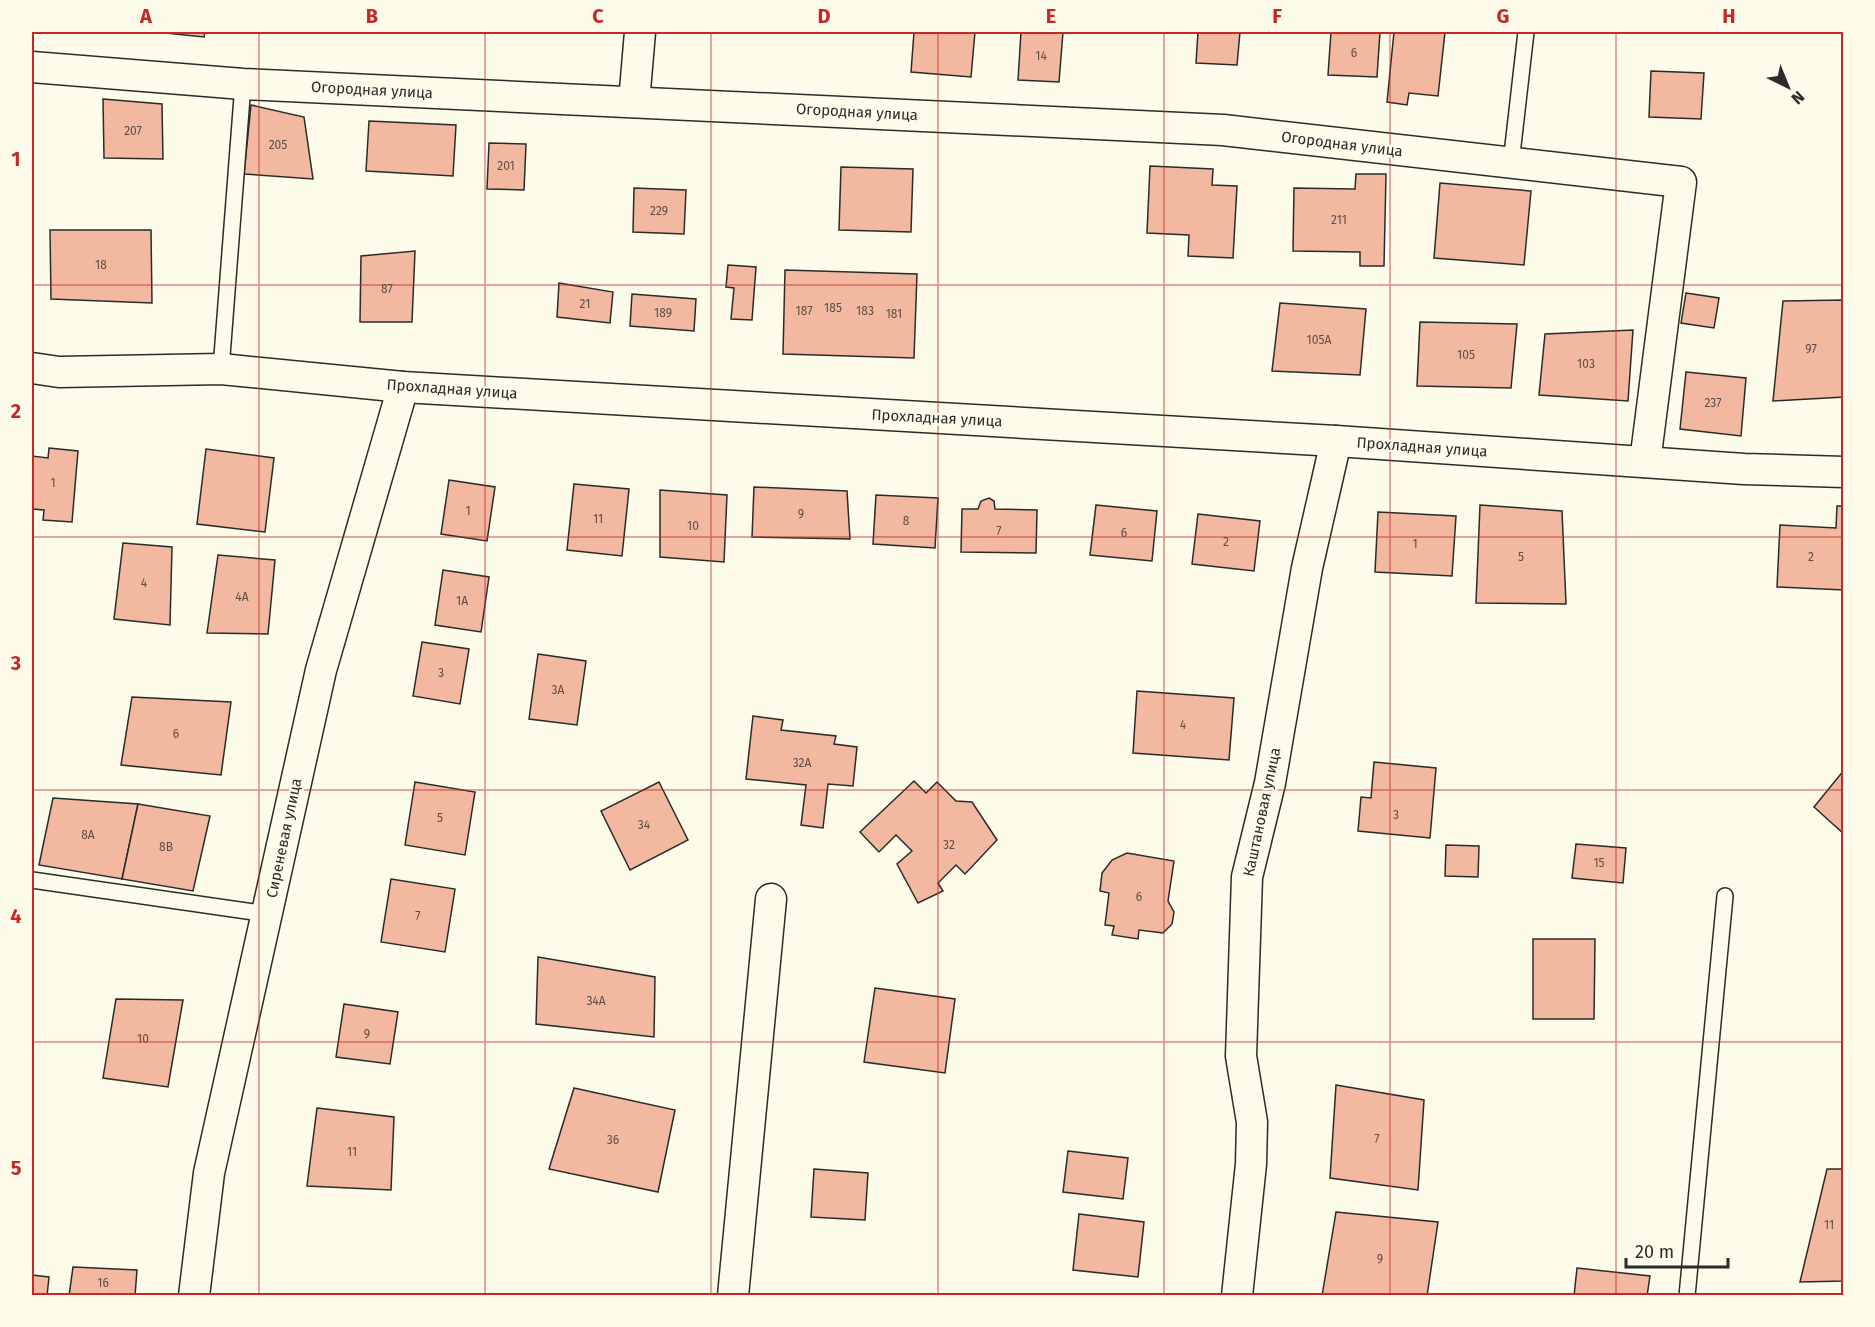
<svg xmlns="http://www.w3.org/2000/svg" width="1875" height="1327" viewBox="0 0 1875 1327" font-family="'Fira Sans',sans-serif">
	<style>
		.building { fill: #f2b8a0; stroke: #2b2b2b; stroke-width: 1.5 }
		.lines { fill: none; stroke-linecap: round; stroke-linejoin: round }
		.service-casing { stroke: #2b2b2b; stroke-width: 18 }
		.minor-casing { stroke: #2b2b2b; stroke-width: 33 }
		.service { stroke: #fdfbea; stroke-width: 15 }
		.minor { stroke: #fdfbea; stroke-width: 30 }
		.grid { fill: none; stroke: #c62828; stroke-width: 1.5; stroke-opacity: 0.55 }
		.labels { text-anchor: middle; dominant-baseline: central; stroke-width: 4.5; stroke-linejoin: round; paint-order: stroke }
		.number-label { font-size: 12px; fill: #5d4e48 }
		.street-label { font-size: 15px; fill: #2b2b2b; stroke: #fdfbea }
		.neatline { fill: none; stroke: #c62828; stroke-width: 2 }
		.grid-label { font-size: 20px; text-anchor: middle; font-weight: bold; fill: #c62828 }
	</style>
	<rect width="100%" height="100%" fill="#fdfbea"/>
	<g class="building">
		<path d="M155,32H205L204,37Z"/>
		<path d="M914,32H975L971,77L911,72Z"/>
		<path d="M1021,32H1063L1059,82L1018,80Z"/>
		<path d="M1198,32H1240L1237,65L1196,63Z"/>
		<path d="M1331,32H1380L1377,77L1328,75Z"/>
		<path d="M1394,32H1445L1438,96L1409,93L1407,105L1387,102Z"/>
		<path d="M1651,71L1704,73L1701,119L1649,117Z"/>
		<path d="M103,99L162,104L163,159L104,158Z"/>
		<path d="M251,105L304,117L313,179L244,174Z"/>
		<path d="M369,121L456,125L453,176L366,171Z"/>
		<path d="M489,143L526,144L524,190L487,189Z"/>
		<path d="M1150,166L1213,169L1212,185L1237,186L1233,258L1188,256L1189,235L1147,233Z"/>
		<path d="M841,167L913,169L911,232L839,230Z"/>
		<path d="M1356,174H1386L1384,266H1360V252L1293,251L1294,188L1355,189Z"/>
		<path d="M1440,183L1531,191L1524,265L1434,258Z"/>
		<path d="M634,188L686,190L684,234L633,232Z"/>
		<path d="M50,230H151L152,303L51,299Z"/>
		<path d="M415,251L412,322H360L361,256Z"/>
		<path d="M728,265L756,267L752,320L731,319L734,288L726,287Z"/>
		<path d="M785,270L917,274L914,358L783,354Z"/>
		<path d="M559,283L613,292L610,323L557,317Z"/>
		<path d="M1686,293L1719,298L1714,328L1681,323Z"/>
		<path d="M632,294L696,299L694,331L630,326Z"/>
		<path d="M1844,300V397L1773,401L1783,301Z"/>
		<path d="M1280,303L1366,309L1360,375L1272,371Z"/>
		<path d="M1420,322L1517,324L1511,388L1417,386Z"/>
		<path d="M1633,330L1628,401L1539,395L1545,334Z"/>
		<path d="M1686,372L1746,378L1741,436L1680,429Z"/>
		<path d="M49,448L78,451L72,522L43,520L44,510L32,509V456L48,458Z"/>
		<path d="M206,449L274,458L265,532L197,524Z"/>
		<path d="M449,480L495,487L487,541L441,534Z"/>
		<path d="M574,484L629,489L622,556L567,550Z"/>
		<path d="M754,487L847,491L850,539L752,537Z"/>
		<path d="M660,490L727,495L724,562L660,557Z"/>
		<path d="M876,495L938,498L935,548L873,544Z"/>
		<path d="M989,498L994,501L995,509L1037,510L1036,553L961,552L962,509H978L981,501Z"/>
		<path d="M1096,505L1157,511L1152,561L1090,555Z"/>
		<path d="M1480,505L1562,511L1566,604L1476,603Z"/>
		<path d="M1837,506H1844V590L1777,587L1780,525L1836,528Z"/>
		<path d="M1378,512L1456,516L1452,576L1375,572Z"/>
		<path d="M1198,514L1260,521L1254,571L1192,564Z"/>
		<path d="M123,543L172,547L170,625L114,619Z"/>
		<path d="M218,555L275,560L268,634L207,633Z"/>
		<path d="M443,570L489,577L481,632L435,625Z"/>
		<path d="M422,642L469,649L460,704L413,696Z"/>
		<path d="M538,654L586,661L577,725L529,719Z"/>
		<path d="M1137,691L1234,698L1229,760L1133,753Z"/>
		<path d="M132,697L231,702L221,775L121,765Z"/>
		<path d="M753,716L783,720L781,730L836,736L834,744L857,747L853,786L828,784L823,828L801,825L806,785L746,779Z"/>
		<path d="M1374,762L1436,768L1430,838L1358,831L1361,797L1371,798Z"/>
		<path d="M1844,770V834L1814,807Z"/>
		<path d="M914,781L926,793L937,782L956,801L972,802L997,840L965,874L956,865L938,883L943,891L918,903L897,864L912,851L896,835L879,852L860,832Z"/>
		<path d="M415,782L475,792L465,855L405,845Z"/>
		<path d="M659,782L688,840L630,870L601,811Z"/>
		<path d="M53,798L138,804L122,879L39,865Z"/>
		<path d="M138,804L210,816L193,891L122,879Z"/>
		<path d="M1576,844L1626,848L1623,883L1572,878Z"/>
		<path d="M1446,845L1479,846L1478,877L1445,876Z"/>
		<path d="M1127,853L1174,861L1168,901L1174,912L1172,924L1163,933L1139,930L1138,939L1112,935L1114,926L1105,925L1109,893L1100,891L1102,873L1112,860Z"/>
		<path d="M391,879L455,889L445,952L381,942Z"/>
		<path d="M1533,939H1595L1594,1019H1533Z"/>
		<path d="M538,957L655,977L654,1037L536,1024Z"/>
		<path d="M875,988L955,999L945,1073L864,1062Z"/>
		<path d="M116,999L183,1000L168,1087L103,1078Z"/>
		<path d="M344,1004L398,1012L390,1064L336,1057Z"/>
		<path d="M1336,1085L1424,1100L1418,1190L1330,1178Z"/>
		<path d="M574,1088L675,1110L658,1192L549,1169Z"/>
		<path d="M317,1108L394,1117L391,1190L307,1186Z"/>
		<path d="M1068,1151L1128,1158L1123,1199L1063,1192Z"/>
		<path d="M814,1169L868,1173L865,1220L811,1217Z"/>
		<path d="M1827,1169H1844V1281L1800,1282Z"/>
		<path d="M1336,1212L1438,1222L1427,1296H1322Z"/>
		<path d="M1079,1214L1144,1222L1138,1277L1073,1270Z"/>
		<path d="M73,1267L137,1270L135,1296H69Z"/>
		<path d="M1577,1268L1650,1276L1647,1296H1574Z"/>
		<path d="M32,1275L49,1277L47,1296H32Z"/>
	</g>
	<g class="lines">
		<defs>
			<g id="service">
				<path d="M1511,163L1526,32"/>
				<path d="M221,369L243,84"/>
				<path d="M32,880L267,914"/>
				<path d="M1687,1296L1725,896"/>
			</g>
			<g id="minor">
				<path d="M32,67L243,84L1223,130L1681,182L1645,462"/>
				<path d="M634,102L640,32"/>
				<path d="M32,368L59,372L221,369L403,387L1336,441L1744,469L1844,472"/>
				<path d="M194,1296L209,1173L321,670L403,387"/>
				<path d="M733,1296L771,899"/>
				<path d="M1237,1296L1251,1164L1252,1122L1241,1056L1247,877L1270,783L1307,568L1336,441"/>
			</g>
		</defs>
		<use href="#service" class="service-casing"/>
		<use href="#minor" class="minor-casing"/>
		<use href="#service" class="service"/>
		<use href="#minor" class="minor"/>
	</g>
	<path class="grid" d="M259,32V1296M485,32V1296M711,32V1296M938,32V1296M1164,32V1296M1390,32V1296M1616,32V1296M32,285H1844M32,537H1844M32,790H1844M32,1042H1844"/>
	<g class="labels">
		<g class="number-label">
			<text x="1354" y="53">6</text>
			<text x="1041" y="56">14</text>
			<text x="133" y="131">207</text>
			<text x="278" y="145">205</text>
			<text x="506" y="166">201</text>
			<text x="659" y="211">229</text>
			<text x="1339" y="220">211</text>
			<text x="101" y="265">18</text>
			<text x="387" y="289">87</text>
			<text x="585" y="304">21</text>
			<text x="833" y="308">185</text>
			<text x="804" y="311">187</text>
			<text x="865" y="311">183</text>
			<text x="663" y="313">189</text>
			<text x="894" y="314">181</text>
			<text x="1319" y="340">105А</text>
			<text x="1811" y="349">97</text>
			<text x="1466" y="355">105</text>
			<text x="1586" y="364">103</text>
			<text x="1713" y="403">237</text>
			<text x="53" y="483">1</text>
			<text x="468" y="511">1</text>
			<text x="801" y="514">9</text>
			<text x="598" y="519">11</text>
			<text x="906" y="521">8</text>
			<text x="693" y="526">10</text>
			<text x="999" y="531">7</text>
			<text x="1124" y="533">6</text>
			<text x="1226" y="542">2</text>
			<text x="1415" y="544">1</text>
			<text x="1521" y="557">5</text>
			<text x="1811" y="557">2</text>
			<text x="144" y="583">4</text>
			<text x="242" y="597">4А</text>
			<text x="462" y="601">1А</text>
			<text x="441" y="673">3</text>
			<text x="558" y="690">3А</text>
			<text x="1183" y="725">4</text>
			<text x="176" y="734">6</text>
			<text x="802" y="763">32А</text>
			<text x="1396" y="815">3</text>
			<text x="440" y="818">5</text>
			<text x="644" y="825">34</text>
			<text x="88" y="835">8А</text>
			<text x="949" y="845">32</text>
			<text x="166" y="847">8В</text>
			<text x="1599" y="863">15</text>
			<text x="1139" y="897">6</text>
			<text x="418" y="916">7</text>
			<text x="596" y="1001">34А</text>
			<text x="367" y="1034">9</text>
			<text x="143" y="1039">10</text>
			<text x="1377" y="1139">7</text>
			<text x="613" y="1140">36</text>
			<text x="352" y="1152">11</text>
			<text x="1829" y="1225">11</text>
			<text x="1380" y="1259">9</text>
			<text x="103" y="1283">16</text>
		</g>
		<g class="street-label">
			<text transform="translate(372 90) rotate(3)">Огородная улица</text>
			<text transform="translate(857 112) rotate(3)">Огородная улица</text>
			<text transform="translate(1342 144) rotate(7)">Огородная улица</text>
			<text transform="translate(452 389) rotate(4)">Прохладная улица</text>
			<text transform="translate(937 418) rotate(3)">Прохладная улица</text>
			<text transform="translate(1422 447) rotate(4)">Прохладная улица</text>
			<text transform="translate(1262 812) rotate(-78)">Каштановая улица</text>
			<text transform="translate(284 838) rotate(-78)">Сиреневая улица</text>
		</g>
	</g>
	<rect width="1875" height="1327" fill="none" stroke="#fdfbea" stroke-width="66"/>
	<g transform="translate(1788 87) rotate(137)" stroke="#fdfbea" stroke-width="4.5" paint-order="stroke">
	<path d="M0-4.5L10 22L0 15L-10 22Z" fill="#2b2b2b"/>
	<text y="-9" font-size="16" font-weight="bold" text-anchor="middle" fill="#2b2b2b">N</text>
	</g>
	<path d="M1626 1258v9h102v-9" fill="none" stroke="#2b2b2b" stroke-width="3"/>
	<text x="1635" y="1258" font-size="18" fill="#2b2b2b" stroke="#fdfbea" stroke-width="4.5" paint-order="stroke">20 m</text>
	<rect x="33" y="33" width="1809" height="1261" class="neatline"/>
	<g class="grid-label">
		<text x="146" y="23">A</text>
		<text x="372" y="23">B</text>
		<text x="598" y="23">C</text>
		<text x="824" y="23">D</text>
		<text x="1051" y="23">E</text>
		<text x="1277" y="23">F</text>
		<text x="1503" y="23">G</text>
		<text x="1729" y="23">H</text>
		<text x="16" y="166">1</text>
		<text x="16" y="418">2</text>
		<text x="16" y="670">3</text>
		<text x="16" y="923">4</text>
		<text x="16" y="1175">5</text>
	</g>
</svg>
